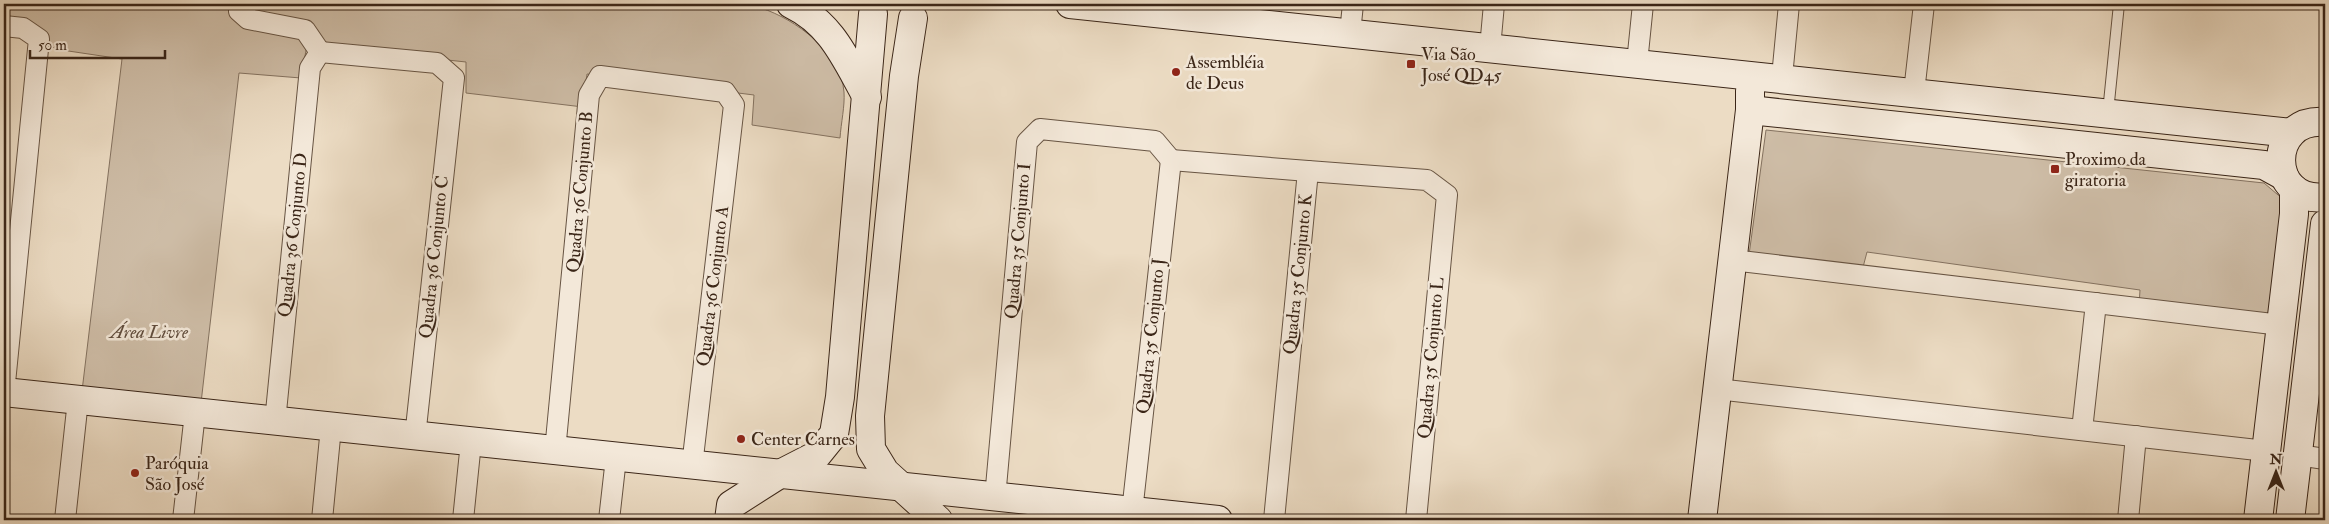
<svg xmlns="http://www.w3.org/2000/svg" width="2329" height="524" viewBox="0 0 2329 524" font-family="'IM FELL Double Pica',serif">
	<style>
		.green { fill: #cebda7; stroke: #847260 }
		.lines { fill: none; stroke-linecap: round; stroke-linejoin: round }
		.lane-casing { stroke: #675443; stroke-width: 12 }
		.street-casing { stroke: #675443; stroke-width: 22 }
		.secondary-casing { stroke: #3b2618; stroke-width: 30 }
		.lane { stroke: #f3e8d9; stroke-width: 10 }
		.street { stroke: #f3e8d9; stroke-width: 20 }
		.secondary { stroke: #f3e8d9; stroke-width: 28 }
		.poi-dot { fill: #8f2418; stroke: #f3e8d9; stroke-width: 2 }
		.labels { text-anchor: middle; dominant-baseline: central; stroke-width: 5; stroke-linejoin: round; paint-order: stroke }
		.poi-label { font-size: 18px; fill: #3b2618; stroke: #f3e8d9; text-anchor: start }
		.street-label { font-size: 18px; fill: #3b2618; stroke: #f3e8d9 }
		.park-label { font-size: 18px; font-style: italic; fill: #604c3c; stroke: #f3e8d9 }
	</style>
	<rect width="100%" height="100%" fill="#ecdcc4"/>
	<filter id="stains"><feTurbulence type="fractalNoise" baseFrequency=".004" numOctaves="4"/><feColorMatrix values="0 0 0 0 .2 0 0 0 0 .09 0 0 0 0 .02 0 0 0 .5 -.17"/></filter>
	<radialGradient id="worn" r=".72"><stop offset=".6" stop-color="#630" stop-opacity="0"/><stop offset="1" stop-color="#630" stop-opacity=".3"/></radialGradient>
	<g class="green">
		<path d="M4,4H730C740,5 751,4 761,8C795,19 841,52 844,92C845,106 841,123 840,138L752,125L754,95L587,74L583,107L466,93V62L307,45L301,78L239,73L201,403L82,391L122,59L55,49L30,24L4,21Z"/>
		<path d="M1766,130L2264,183L2284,200L2272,317L2139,306L2140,290L1867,252L1862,271L1749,255Z"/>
	</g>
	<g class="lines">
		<defs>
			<path id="lane" d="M2108,112L2119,4"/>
			<g id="street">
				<path d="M240,4L239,11L248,19L305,30L320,52"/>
				<path d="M4,26L23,28L39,39L4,393"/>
				<path d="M1350,33L1353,4"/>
				<path d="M1490,48L1494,4"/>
				<path d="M320,52L437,63L454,78L415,437"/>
				<path d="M1637,63L1643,4"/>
				<path d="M1782,77L1789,4"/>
				<path d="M1914,92L1924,4"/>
				<path d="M1171,160L1308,171"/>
				<path d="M1732,260L2281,325"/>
				<path d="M1717,389L2266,451"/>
				<path d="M275,422L310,68L320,52"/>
				<path d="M2082,430L2096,303"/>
				<path d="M555,451L589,95L600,76L725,92L734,105L692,466"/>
				<path d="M2298,455L2325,459"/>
				<path d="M995,498L1027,142L1040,129L1155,141L1171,160"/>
				<path d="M1132,512L1171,160"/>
				<path d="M65,520L78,400"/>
				<path d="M183,520L195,413"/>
				<path d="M322,520L331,427"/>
				<path d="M463,520L471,442"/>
				<path d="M609,520L616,458"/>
				<path d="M1274,520L1308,171L1427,180L1447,195L1416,520"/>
				<path d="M2128,520L2136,436"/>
			</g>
			<g id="secondary">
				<path d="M791,4C832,24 845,58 867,97"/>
				<path d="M1070,4L2291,133"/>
				<path d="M913,18L904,76L870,416L871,449L885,472L938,520"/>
				<path d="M1750,110L2264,165L2284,176"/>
				<path d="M2325,122C2266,117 2267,204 2325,197"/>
				<path d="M4,392L1218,520"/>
				<path d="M729,520L731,505L778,475L817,455L834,434L840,397L873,14"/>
				<path d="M1702,520L1750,110V91"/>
				<path d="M2258,520L2294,214V189"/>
				<path d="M2290,520L2325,224"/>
			</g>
		</defs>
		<use href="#lane" class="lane-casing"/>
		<use href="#street" class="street-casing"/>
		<use href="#secondary" class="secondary-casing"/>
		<use href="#lane" class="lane"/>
		<use href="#street" class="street"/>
		<use href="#secondary" class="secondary"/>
	</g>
	<g class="poi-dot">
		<rect x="1406" y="59" width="10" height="10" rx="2.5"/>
		<circle cx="1176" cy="72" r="5"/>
		<rect x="2050" y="164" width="10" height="10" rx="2.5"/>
		<circle cx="741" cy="439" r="5"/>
		<circle cx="135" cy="473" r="5"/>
	</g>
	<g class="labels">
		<g class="poi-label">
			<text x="1421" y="54">Via São<tspan x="1421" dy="21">José QD45</tspan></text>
			<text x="1186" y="62">Assembléia<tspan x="1186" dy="21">de Deus</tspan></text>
			<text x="2065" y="159">Proximo da<tspan x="2065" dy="21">giratoria</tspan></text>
			<text x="751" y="439">Center Carnes</text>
			<text x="145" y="463">Paróquia<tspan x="145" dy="21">São José</tspan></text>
		</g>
		<g class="street-label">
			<text transform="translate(580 192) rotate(-85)">Quadra 36 Conjunto B</text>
			<text transform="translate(293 235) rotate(-84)">Quadra 36 Conjunto D</text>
			<text transform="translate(1018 241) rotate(-85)">Quadra 35 Conjunto I</text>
			<text transform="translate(434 257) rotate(-84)">Quadra 36 Conjunto C</text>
			<text transform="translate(1298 274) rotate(-84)">Quadra 35 Conjunto K</text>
			<text transform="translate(713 286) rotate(-83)">Quadra 36 Conjunto A</text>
			<text transform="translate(1151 336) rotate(-84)">Quadra 35 Conjunto J</text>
			<text transform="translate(1431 358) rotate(-85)">Quadra 35 Conjunto L</text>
		</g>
		<g class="park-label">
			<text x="149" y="332">Área Livre</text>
		</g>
	</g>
	<rect width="2329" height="524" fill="none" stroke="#ecdcc4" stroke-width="20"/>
	<rect x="5" y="5" width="2319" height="514" fill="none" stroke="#3b2618" stroke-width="2.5"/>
	<rect x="10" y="10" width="2309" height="504" fill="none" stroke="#3b2618"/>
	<g transform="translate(2276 472)" stroke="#f3e8d9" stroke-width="4" paint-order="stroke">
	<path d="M0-4L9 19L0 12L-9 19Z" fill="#3b2618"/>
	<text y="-8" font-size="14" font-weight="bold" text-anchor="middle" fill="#3b2618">N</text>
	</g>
	<path d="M30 50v8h135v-8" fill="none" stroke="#3b2618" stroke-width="2.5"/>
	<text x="38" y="50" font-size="15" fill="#3b2618" stroke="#f3e8d9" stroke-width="4" paint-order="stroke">50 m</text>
	<rect width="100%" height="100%" filter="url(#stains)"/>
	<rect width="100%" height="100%" fill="url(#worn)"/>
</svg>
